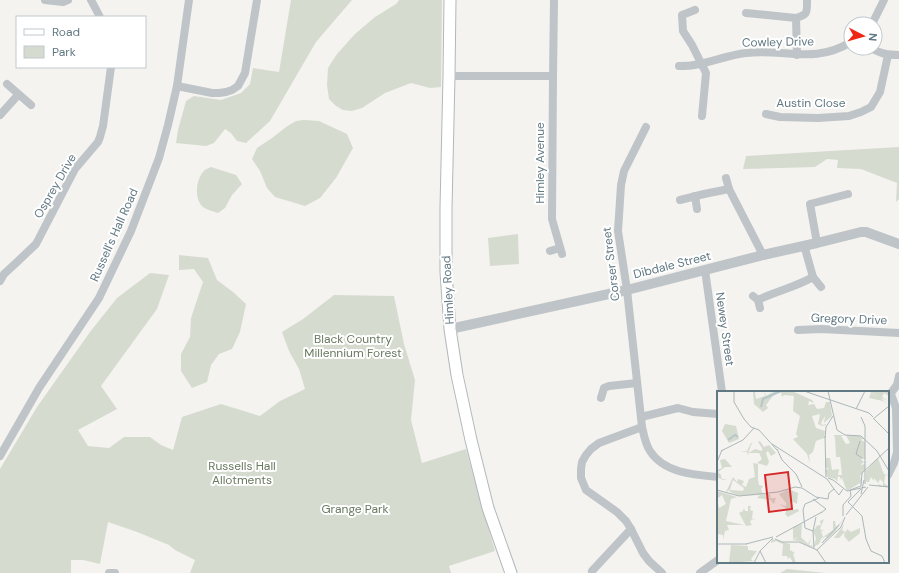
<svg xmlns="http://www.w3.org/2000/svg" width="899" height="573" viewBox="0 0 899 573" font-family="'DM Sans',sans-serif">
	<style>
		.green { fill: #d6dbd0 }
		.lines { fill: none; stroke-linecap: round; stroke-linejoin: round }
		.secondary-casing { stroke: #b1b8bb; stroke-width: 13 }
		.minor { stroke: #bec4c7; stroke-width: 8 }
		.tertiary { stroke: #bec4c7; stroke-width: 10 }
		.secondary { stroke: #fff; stroke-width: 11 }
		.labels { text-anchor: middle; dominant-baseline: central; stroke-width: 4; stroke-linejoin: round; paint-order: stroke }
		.street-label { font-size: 12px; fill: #617983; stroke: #fff }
		.park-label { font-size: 12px; fill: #697960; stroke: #fff }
		.inset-river { fill: none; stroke: #b6c7c9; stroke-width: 2 }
		.inset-road { fill: none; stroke: #acb7ba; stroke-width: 1 }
		.view { fill: #d62828; fill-opacity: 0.15; stroke: #d62828; stroke-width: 2 }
		.inset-edge { fill: none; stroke: #617983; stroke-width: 2 }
	</style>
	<rect width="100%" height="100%" fill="#f4f3ef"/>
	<g class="green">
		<path d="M291,0H352L316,42L270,121L246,143L237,141L231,133L225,129L214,143L206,146L176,143L178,130L186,101L194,96L221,100L241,93L250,84L253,68L279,72Z"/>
		<path d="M399,0H442L441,87L430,88L411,83L385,93L362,108L352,111L343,110L336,106L329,99L327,85L328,68L337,54L355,34L375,17L396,4Z"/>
		<path d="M304,120L319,121L347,134L353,148L336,178L320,198L305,206L275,197L267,188L260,171L252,159L257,148L272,138L286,127L296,121Z"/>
		<path d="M899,147V199L896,202L897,183L861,169L837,168L838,160L827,159L815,167L743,169L746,156Z"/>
		<path d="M211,167L236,175L242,184L232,195L225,208L218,213C213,211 207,210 203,207C194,199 196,180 203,172C205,169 209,168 211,167Z"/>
		<path d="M518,234L519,264L490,266L488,238Z"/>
		<path d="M179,255L208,258L217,280L233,292L246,304L240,332L232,349L219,354L211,365L207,382L192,388L181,371V354L190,337L191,318L203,282L194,269L179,270Z"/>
		<path d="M150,273L169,275L157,309L101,386L117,409L78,430L88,446L109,448L124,437H150L161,445L173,450L182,417L221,404L260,416L280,401L305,389L299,369L289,351L282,332L303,319L334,295L394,296L404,344L415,380L411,420L422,463L466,449L495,551L449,566L451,573H190L195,560L175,550L169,545L137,532L108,522L100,564L83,560H71V573H0V469L37,407L90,332L117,298Z"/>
		<path d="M787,569L826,573H780Z"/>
	</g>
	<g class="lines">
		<defs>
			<path id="secondary" d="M450,0L449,76L446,208V272L450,329L457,375L471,440L488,508L511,573"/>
		</defs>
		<use href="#secondary" class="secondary-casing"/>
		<g class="minor">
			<path d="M45,0L63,2L68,0"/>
			<path d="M91,0L100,17"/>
			<path d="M554,0L553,76L552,219L562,254"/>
			<path d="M695,10L682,15L683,31L692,45L706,73L702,116"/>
			<path d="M746,13L796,18L797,55"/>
			<path d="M796,18C808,14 807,13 807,0"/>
			<path d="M872,24L884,0"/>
			<path d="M871,48C882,54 887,55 899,55"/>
			<path d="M679,66C684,66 689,66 694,65C712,62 728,55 746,53C785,48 813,65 851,42"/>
			<path d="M449,76H553"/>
			<path d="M7,84L31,105"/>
			<path d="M177,86L212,93H219L226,92L232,90L238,86L245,73L257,0"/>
			<path d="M766,114L780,117L818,118L849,116L861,112L871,107L880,92L888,55"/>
			<path d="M0,115L18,95"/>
			<path d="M646,127L624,171L621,185L618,231L627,290L642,427C644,435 645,443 650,451C664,473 694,475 718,477"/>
			<path d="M726,178L729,189L763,255"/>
			<path d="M695,196L697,209"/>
			<path d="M680,200L704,194L729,189"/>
			<path d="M817,243L810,204L848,194"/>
			<path d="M804,245L813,277L821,287"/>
			<path d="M550,251L560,248"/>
			<path d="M705,270L722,392"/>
			<path d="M0,281L4,274L16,263L36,244L75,169L98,142L100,137L103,126L111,67"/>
			<path d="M753,296L758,300L760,308"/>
			<path d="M758,300C776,291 796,287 813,277"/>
			<path d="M798,330L821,329L899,333"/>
			<path d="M888,397L897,385L899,376"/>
			<path d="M601,398L604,388L609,386L637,383"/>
			<path d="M641,417L678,408L693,412L718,414"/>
			<path d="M642,427L599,443L591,449L586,455L582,462L581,469V478L586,490L617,512L626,521L631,529L643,553L649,561L662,573"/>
			<path d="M0,456L39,388L99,298L131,231L159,158L168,125L177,86L189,0"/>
			<path d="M888,475L894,463L897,452L896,408L891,394"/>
			<path d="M592,571L631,529"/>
			<path d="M109,573H115"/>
			<path d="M700,573L718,560"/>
		</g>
		<path class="tertiary" d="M450,329L627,290L763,255L817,243L861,232H866L899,244"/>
		<use href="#secondary" class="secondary"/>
	</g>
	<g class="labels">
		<g class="street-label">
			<text transform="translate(778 42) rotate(-1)">Cowley Drive</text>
			<text x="811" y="103">Austin Close</text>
			<text transform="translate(540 163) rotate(-90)">Himley Avenue</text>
			<text transform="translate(55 186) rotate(-60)">Osprey Drive</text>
			<text transform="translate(114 235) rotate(-66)">Russell's Hall Road</text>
			<text transform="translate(611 264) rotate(-97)">Corser Street</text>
			<text transform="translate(672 265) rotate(-14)">Dibdale Street</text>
			<text transform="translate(448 290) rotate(-93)">Himley Road</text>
			<text transform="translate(849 319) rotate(2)">Gregory Drive</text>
			<text transform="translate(725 329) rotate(82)">Newey Street</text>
		</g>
		<g class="park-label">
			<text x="353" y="339">Black Country<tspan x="353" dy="14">Millennium Forest</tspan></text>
			<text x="242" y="466">Russells Hall<tspan x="242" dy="14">Allotments</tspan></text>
			<text x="355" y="509">Grange Park</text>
		</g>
	</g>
	<g transform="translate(717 391)">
		<rect width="172" height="172" fill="#f4f3ef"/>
		<path d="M32,0H38L39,8L48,5L47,0L49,5L58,0H75L95,9L97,12L92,10L91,14L97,13L100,18L107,17L109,11H113L115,25L107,32L108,25L104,32L105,34L109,33V34L105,35L101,33L103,23L95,25L99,37L108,40L107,47L99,50L96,61L92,64L93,73L90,63L76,48L81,46L79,43L83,25L76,20L77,5L67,4L65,6L64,1L58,2L49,14L51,17L46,21L37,13L36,1ZM151,0H172V5L167,2L165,6L171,10L164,7L171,14L166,10L152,7L154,2L164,7ZM8,33L19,35L22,48L12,52L5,40ZM117,44H128L124,45L129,53L133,52L129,44H140L147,47L144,49L148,51V68H144L147,71L143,74L148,73V79L143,85L145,94L143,92L130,100L125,87L124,89L123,86L121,85L120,91L118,88L110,86L108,79L112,78L108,76V67H113L115,79L122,78L121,84H125L123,66H119L118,47L117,44L108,46ZM43,50L47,56L52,54L59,62L54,65L51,60L49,62L52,71L50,75L40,72L45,68L42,62H32L31,64L30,61L23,60H30L34,52L38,51L35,52L31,62L38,58L45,60V57L41,51ZM161,67L166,81L168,84L172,83L168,85L167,92L172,96H167L161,95V93L166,95V91L163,88L161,92L157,87V90L154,86L152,91H149V80ZM8,68L15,76H8L1,81L4,84L3,81L5,88H10L6,89L0,86V79L5,77L3,69ZM36,72L41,73V89L42,94L46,95L44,98L46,103H53L54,107L47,104L52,107H59L57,113L53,109L40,107L43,104L22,105L13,101V99L26,100L27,97L16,89L13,99L9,101L16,86L20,91L21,88L27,90L25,94L29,96L32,88L38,86ZM72,98L81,102L80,113L74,110L73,114L76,119L81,118L82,120L71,126L68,123L70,118L62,113L69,115V112L62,103ZM0,100L20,106L14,108L9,130L27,134H10L12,139L8,140L6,149V144L0,143V121L1,113L2,117L9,113L5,104L1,107ZM31,115H34L33,119L36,120L35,127L39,129L35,128L33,131L35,134L29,135L22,122L26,120L27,117L28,120H31ZM107,128L103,138L107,140H104L106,146L116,139V130H118L119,136L126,129L117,142L109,149L104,152L114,143L109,147V145L106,147L105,146L102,153L98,155L94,156L82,150L75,149L78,148L81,146L76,148V136L85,133L84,146L91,153L94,147L92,154L97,155L99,147L96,140L100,135H97L104,134L103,130ZM127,133L125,139L129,141L130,138L134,141L143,137V142L132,151L127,145L128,141L122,147H117ZM55,148L73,153V159L78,162L76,163L79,172H76L73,166L71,168L70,165H65L66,153L59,150L54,152ZM14,154L31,155V159L40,160L34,168L36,170L12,172Z" fill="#d6dbd0"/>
		<path class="inset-river" d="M44,16L46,8L64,0M11,49L18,44L21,46"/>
		<path class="inset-road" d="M17,0V11L27,28L34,36L42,39L60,59M87,0L152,22L156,26M111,0L120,39L128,44L144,45L160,60L172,80M139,18L148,0M144,26L148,35V72M156,27L172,43M156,28L172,15M108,45L109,86M108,47L109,36L116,25M143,50L139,63L145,67M55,53L110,88L117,98M60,58L65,69L79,83L85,96M4,60L26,49L37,37M0,71L5,59M148,71V93M111,87L116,89L130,100L149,96M152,94L172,96M85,97L99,106L111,108L112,102L117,98M117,98L122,104L126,98M144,98L131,111L145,125L149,148L154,160L165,165L168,172M0,99L22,105L61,101L78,96L85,97M144,103L147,89M96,108L109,118L104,122M129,124L151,96M126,125V114L134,105L133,99L144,95L145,82L172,57M96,140L88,137L86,119L88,113L102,107M59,146L105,121M58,148L65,151H82L100,159L124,136L128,126M105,152L122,134M0,153H30M29,153L56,146M97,157L96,140L99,126M100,159L109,172M37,172L43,160M49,172L43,160L56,147"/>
		<path class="view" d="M71,81L75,118L52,121L48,84Z"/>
		<rect width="172" height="172" class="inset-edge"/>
	</g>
	<rect x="16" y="16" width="130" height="52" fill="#ffffff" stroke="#c0c9cd"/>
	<rect x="24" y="29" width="20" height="6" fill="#ffffff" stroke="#c0c9cd"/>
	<text x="52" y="36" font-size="12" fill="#617983">Road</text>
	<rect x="24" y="46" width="20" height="12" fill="#d6dbd0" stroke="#c0c9cd"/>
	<text x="52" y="56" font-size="12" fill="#617983">Park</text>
	<g transform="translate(863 36) rotate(96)"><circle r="19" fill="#ffffff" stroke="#c0c9cd"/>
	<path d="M0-3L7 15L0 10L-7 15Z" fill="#ee2715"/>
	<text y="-6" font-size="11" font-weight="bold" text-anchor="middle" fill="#617983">N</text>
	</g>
</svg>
